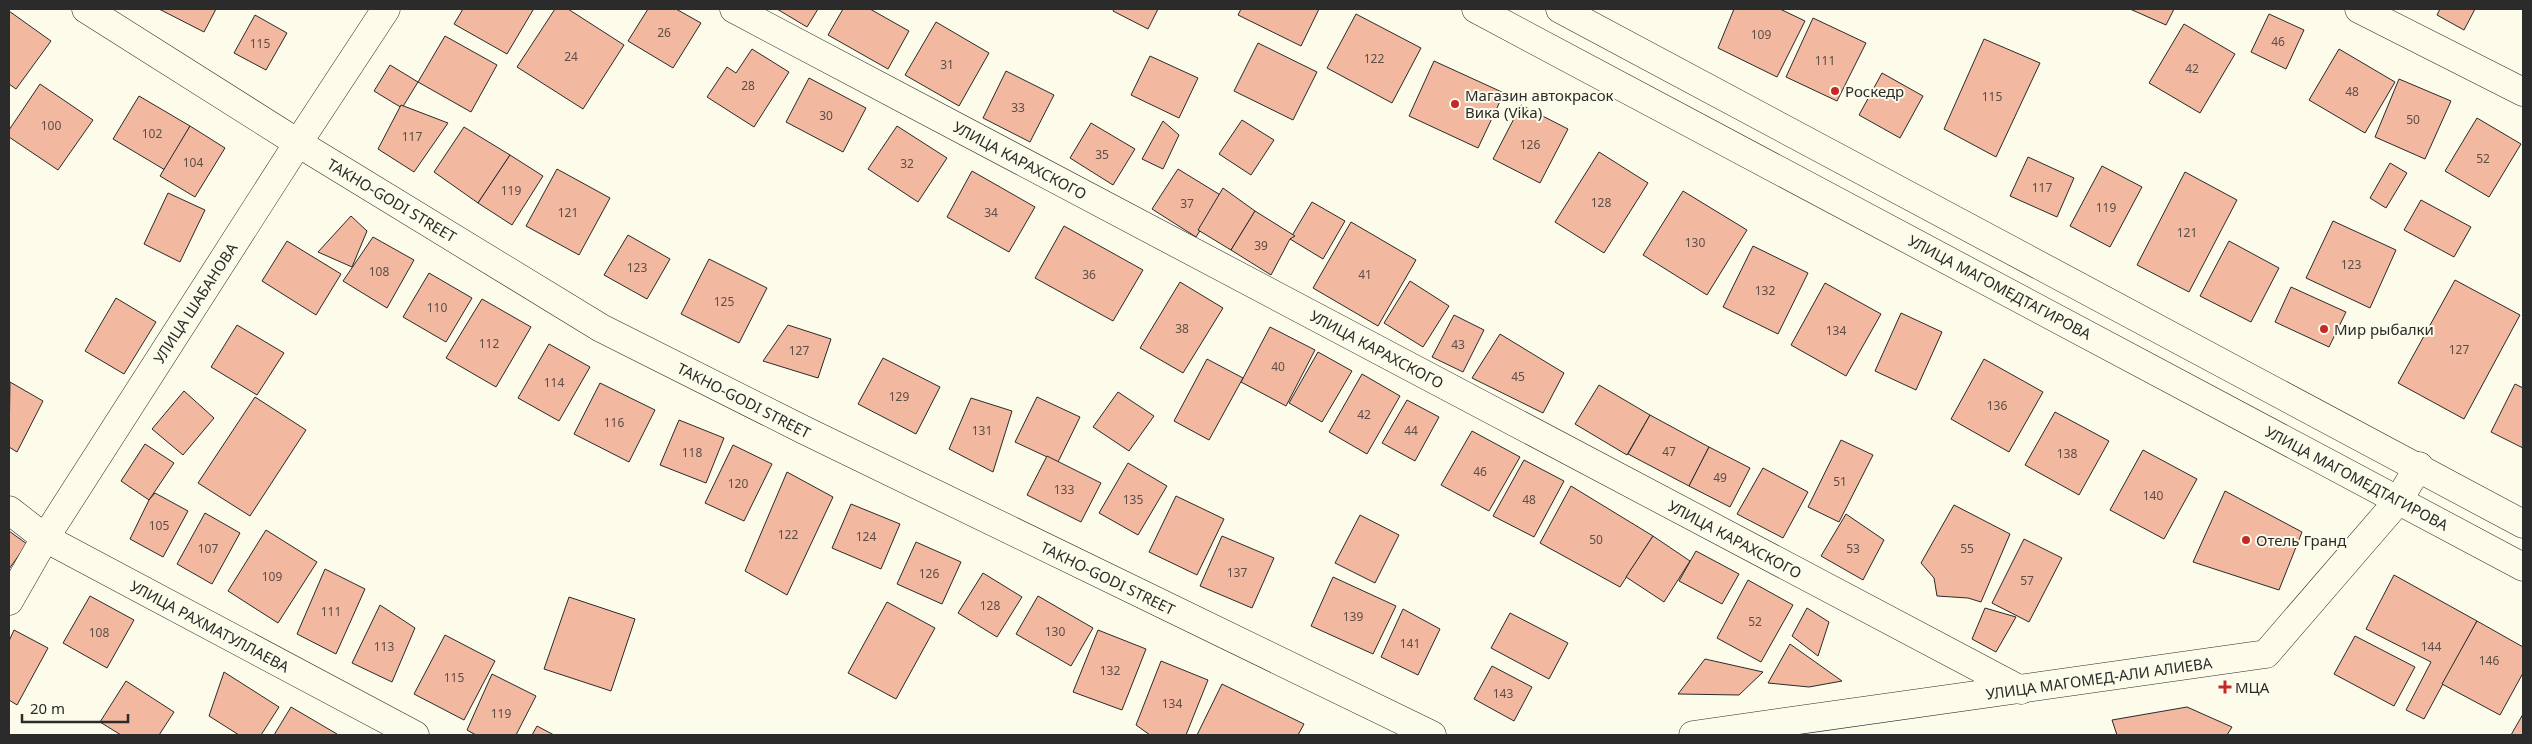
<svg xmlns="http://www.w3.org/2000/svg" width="2532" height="744" viewBox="0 0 2532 744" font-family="'Noto Sans',sans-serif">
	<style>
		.building { fill: #f2b8a0; stroke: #2b2b2b }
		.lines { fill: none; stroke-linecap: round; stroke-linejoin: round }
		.minor-casing { stroke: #2b2b2b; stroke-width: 29 }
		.major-casing { stroke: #2b2b2b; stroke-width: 29 }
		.minor { stroke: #fdfbea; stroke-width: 28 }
		.major { stroke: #fdfbea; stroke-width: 28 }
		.poi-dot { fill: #c62828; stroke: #fdfbea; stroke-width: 2 }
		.labels { text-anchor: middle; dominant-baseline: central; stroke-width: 4; stroke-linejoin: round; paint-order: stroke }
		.number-label { font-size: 12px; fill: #5d4e48 }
		.poi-label { font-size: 15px; fill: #2b2b2b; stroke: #fdfbea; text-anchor: start }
		.street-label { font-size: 15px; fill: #2b2b2b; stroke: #fdfbea }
	</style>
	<rect width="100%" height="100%" fill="#fdfbea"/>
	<g class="building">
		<path d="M159,9H216L204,32Z"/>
		<path d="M463,9H530L533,10L507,54L454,24Z"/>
		<path d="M555,9H568L624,45L583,109L517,67Z"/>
		<path d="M648,9H676L701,23L673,68L628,41Z"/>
		<path d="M777,9H818L807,27Z"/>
		<path d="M843,9H870L909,31L888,69L828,35Z"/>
		<path d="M1114,9H1158L1148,29L1113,11Z"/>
		<path d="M1241,9H1319L1301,46L1238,15Z"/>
		<path d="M1734,9H1780L1805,21L1777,77L1718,48Z"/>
		<path d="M2130,9H2174L2166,25Z"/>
		<path d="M2440,9H2475L2464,30L2437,15Z"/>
		<path d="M9,11L51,41L16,89L9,84Z"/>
		<path d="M1356,14L1421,48L1392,103L1327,68Z"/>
		<path d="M2269,14L2304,30L2286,69L2251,52Z"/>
		<path d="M255,15L287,33L266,70L234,53Z"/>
		<path d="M1813,18L1866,43L1837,101L1786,77Z"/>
		<path d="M936,22L989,53L959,106L905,75Z"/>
		<path d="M2184,24L2235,54L2200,113L2149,83Z"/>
		<path d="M445,36L497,65L471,112L418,82Z"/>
		<path d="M1984,39L2040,63L1996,157L1944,129Z"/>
		<path d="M1258,43L1317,72L1293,120L1234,91Z"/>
		<path d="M752,49L789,72L754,127L707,97L727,67L736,73Z"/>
		<path d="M2339,49L2395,82L2365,133L2309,100Z"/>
		<path d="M1150,56L1198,78L1179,118L1131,95Z"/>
		<path d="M1434,61L1504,93L1478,148L1409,116Z"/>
		<path d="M390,65L418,82L402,108L374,91Z"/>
		<path d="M1006,71L1054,95L1030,142L983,118Z"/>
		<path d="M1882,73L1923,96L1900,138L1859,115Z"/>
		<path d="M809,78L866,108L843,152L786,122Z"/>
		<path d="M2399,79L2451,101L2425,159L2375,137Z"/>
		<path d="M40,84L93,120L58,170L9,137V130Z"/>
		<path d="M139,96L190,126L165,170L113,139Z"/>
		<path d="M401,105L448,123L414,172L378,149Z"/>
		<path d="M1521,105L1568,129L1540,183L1493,159Z"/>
		<path d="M2477,118L2521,144L2489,197L2445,171Z"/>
		<path d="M1242,120L1274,140L1251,175L1219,154Z"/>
		<path d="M1163,121L1179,135L1163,169L1142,159Z"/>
		<path d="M1091,123L1135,149L1113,185L1070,158Z"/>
		<path d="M190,126L225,148L195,197L160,176Z"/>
		<path d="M897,126L947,158L918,202L868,169Z"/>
		<path d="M464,127L510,155L478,203L434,172Z"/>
		<path d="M1599,152L1648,183L1604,253L1555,222Z"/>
		<path d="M510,155L543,176L512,225L478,203Z"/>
		<path d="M2028,157L2074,178L2057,217L2010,196Z"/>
		<path d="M2390,163L2407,173L2386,208L2370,198Z"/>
		<path d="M2102,166L2142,187L2110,247L2070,226Z"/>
		<path d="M557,169L610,198L579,255L526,226Z"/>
		<path d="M1178,169L1222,196L1196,237L1152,209Z"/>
		<path d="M972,171L1035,207L1009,252L947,217Z"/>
		<path d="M2185,172L2237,200L2189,292L2137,265Z"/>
		<path d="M1223,188L1255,211L1231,250L1198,230Z"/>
		<path d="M1683,191L1747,230L1707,295L1643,255Z"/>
		<path d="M168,193L205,210L180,262L144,244Z"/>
		<path d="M2421,200L2471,227L2454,257L2404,230Z"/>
		<path d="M1312,202L1345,221L1323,259L1290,239Z"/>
		<path d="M1255,211L1295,236L1290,239L1271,275L1231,250Z"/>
		<path d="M351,216L367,231L352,267L318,252Z"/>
		<path d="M2333,221L2396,250L2370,308L2306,278Z"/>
		<path d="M1351,222L1416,260L1378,326L1313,288Z"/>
		<path d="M1064,226L1143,270L1113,321L1035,278Z"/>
		<path d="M628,235L670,259L647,299L604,275Z"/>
		<path d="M373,237L414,260L387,308L343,281Z"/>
		<path d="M287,241L341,274L316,315L262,281Z"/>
		<path d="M2229,241L2279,268L2251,322L2200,296Z"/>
		<path d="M1753,246L1808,273L1778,334L1723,307Z"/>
		<path d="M709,259L767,288L739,343L681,314Z"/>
		<path d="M429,273L472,298L446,342L403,317Z"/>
		<path d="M2455,280L2520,315L2464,419L2398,383Z"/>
		<path d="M1410,281L1449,306L1423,347L1384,323Z"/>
		<path d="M1180,282L1223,308L1183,373L1140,348Z"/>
		<path d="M1825,283L1881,314L1846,376L1791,345Z"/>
		<path d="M2291,287L2346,312L2329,347L2275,322Z"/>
		<path d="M116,298L156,322L124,374L85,351Z"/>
		<path d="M482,299L531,327L496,387L446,358Z"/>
		<path d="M1901,313L1942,332L1916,390L1875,371Z"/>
		<path d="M1454,315L1484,330L1463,372L1432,357Z"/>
		<path d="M237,325L284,353L257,395L211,367Z"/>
		<path d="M788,325L831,339L818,378L763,361Z"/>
		<path d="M1270,327L1315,350L1286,406L1241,382Z"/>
		<path d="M1500,334L1564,373L1543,413L1472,378Z"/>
		<path d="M549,344L590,367L559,421L518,398Z"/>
		<path d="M1318,352L1352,371L1322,422L1289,403Z"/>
		<path d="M883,358L940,387L916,434L858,404Z"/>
		<path d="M1207,359L1243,378L1209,440L1174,421Z"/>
		<path d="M1984,359L2043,392L2009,452L1951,419Z"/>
		<path d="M1362,374L1400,396L1367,454L1329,432Z"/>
		<path d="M10,382L43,401L17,452L9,447Z"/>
		<path d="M600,383L655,410L629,462L574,434Z"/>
		<path d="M2515,384L2523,388V448L2491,432Z"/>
		<path d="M1599,385L1650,415L1627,455L1575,424Z"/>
		<path d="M184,391L214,418L183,455L152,429Z"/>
		<path d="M1118,392L1154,416L1129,451L1093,427Z"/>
		<path d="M255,397L306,430L250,516L198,483Z"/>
		<path d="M1037,397L1080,417L1058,462L1015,442Z"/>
		<path d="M971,398L1012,411L993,472L949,449Z"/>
		<path d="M1407,400L1439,417L1415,461L1382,443Z"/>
		<path d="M2055,412L2109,441L2079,495L2025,465Z"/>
		<path d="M1650,415L1709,447L1689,486L1628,454Z"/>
		<path d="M679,420L724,438L706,483L660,465Z"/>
		<path d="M1472,431L1520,457L1489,511L1441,485Z"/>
		<path d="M1841,440L1873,455L1839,522L1808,507Z"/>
		<path d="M145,444L174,463L149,500L121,481Z"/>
		<path d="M733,445L772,464L744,521L705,503Z"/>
		<path d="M1709,447L1750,468L1730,507L1689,486Z"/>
		<path d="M2143,450L2197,479L2164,539L2110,510Z"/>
		<path d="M1047,456L1101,483L1081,522L1027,495Z"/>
		<path d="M1524,460L1564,481L1534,537L1493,516Z"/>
		<path d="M1128,463L1167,486L1138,535L1099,513Z"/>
		<path d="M1763,468L1808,492L1783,538L1737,514Z"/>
		<path d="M787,472L833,497L787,595L745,571Z"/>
		<path d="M1571,486L1653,536L1620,587L1540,543Z"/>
		<path d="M2225,491L2302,532L2279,590L2193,562Z"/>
		<path d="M155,493L188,511L163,557L130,539L149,500Z"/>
		<path d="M1176,496L1224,519L1197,575L1149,552Z"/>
		<path d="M851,504L900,524L881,569L832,548Z"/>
		<path d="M1954,505L2010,534L1981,602L1968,598L1937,596L1934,578L1921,563Z"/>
		<path d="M205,513L240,533L212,584L177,564Z"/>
		<path d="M1846,514L1884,540L1863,580L1821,556Z"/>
		<path d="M1360,515L1399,535L1375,583L1335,563Z"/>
		<path d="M266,530L317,562L278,623L228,591Z"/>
		<path d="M9,531L27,544L9,569Z"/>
		<path d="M1222,536L1274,558L1252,608L1200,586Z"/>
		<path d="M1653,536L1690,561L1664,602L1626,577Z"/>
		<path d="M2024,539L2062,558L2029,622L1992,603Z"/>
		<path d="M916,542L961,562L942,604L897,584Z"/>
		<path d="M1696,551L1739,574L1722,604L1679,581Z"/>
		<path d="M325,569L365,589L336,654L297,634Z"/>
		<path d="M983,573L1022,597L997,637L958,613Z"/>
		<path d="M2394,575L2477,621L2424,719L2406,710L2431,662L2366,629Z"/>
		<path d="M1333,577L1396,606L1373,654L1311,626Z"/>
		<path d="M1748,580L1793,605L1761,662L1717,638Z"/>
		<path d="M90,596L134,620L107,668L63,643Z"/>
		<path d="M1038,596L1093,628L1071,666L1016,634Z"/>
		<path d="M569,597L635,619L611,691L544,669Z"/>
		<path d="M887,602L935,628L896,699L848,673Z"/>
		<path d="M380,605L415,628L392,682L352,663Z"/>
		<path d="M1807,608L1829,622L1818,656L1792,636Z"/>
		<path d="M1985,608L2016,617L1996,652L1972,639Z"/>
		<path d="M1403,609L1440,629L1418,675L1381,657Z"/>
		<path d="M1510,613L1568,643L1549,679L1491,648Z"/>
		<path d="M2477,621L2523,647V673L2500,715L2442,684Z"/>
		<path d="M14,630L48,648L17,705L9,700V641Z"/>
		<path d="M1098,630L1146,649L1122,710L1073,692Z"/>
		<path d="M445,635L495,661L464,720L414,694Z"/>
		<path d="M2355,636L2415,667L2394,706L2334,674Z"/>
		<path d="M1790,644L1842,681L1809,687L1768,683Z"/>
		<path d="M1705,659L1763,672L1739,695L1678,694Z"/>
		<path d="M1161,661L1208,680L1186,735H1150L1136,725Z"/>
		<path d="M1492,666L1532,687L1514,721L1474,699Z"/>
		<path d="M224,672L279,707L261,735H239L209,716Z"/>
		<path d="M492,674L536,696L516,735H476L467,730Z"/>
		<path d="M126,681L174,712L159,735H121L100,722Z"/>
		<path d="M1222,684L1304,724L1298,735H1197Z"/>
		<path d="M291,707L337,734L336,735H274Z"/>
		<path d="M2187,707L2232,727L2227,735H2117L2112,720Z"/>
		<path d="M2523,714V735H2511Z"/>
		<path d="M537,726L554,735H532Z"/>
	</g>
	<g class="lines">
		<defs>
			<g id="minor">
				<path d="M86,9L298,143L601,328L804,430L1432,735"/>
				<path d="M734,9L2021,690"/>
				<path d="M2359,9L2523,92"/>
				<path d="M9,510L45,538L415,735"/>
				<path d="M9,601L45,538L298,143L386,9"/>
				<path d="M1693,735L2266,654L2398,501L2419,466"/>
			</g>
			<g id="major">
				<path d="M1476,9L2523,567"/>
				<path d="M1560,9L2523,524"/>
			</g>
		</defs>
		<use href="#minor" class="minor-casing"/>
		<use href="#major" class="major-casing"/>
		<use href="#minor" class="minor"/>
		<use href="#major" class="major"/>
	</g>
	<g class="poi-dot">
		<circle cx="1835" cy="91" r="5"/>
		<circle cx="1455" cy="104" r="5"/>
		<circle cx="2324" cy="329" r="5"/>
		<circle cx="2246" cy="540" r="5"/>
		<path d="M2222.5 679.5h5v5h5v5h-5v5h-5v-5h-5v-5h5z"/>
	</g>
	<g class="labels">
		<g class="number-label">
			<text x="664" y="32">26</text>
			<text x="1761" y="34">109</text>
			<text x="2278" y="41">46</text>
			<text x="260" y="43">115</text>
			<text x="571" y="56">24</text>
			<text x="1374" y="58">122</text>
			<text x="1825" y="60">111</text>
			<text x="947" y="64">31</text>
			<text x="2192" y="68">42</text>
			<text x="748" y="85">28</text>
			<text x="2352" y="91">48</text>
			<text x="1992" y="96">115</text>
			<text x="1018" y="107">33</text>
			<text x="826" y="115">30</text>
			<text x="2413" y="119">50</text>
			<text x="51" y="125">100</text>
			<text x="152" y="133">102</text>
			<text x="412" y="136">117</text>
			<text x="1530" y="144">126</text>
			<text x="1102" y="154">35</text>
			<text x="2483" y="158">52</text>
			<text x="193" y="162">104</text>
			<text x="907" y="163">32</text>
			<text x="2042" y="187">117</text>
			<text x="511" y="190">119</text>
			<text x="1601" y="202">128</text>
			<text x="1187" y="203">37</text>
			<text x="2106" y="207">119</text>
			<text x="568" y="212">121</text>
			<text x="991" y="212">34</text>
			<text x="2187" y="232">121</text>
			<text x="1695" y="242">130</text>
			<text x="1261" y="245">39</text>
			<text x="2351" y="264">123</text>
			<text x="637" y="267">123</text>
			<text x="379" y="271">108</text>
			<text x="1089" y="274">36</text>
			<text x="1365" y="274">41</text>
			<text x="1765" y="290">132</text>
			<text x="724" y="301">125</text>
			<text x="437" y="307">110</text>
			<text x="1182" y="328">38</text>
			<text x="1836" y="330">134</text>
			<text x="489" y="343">112</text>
			<text x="1458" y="344">43</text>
			<text x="2459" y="349">127</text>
			<text x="799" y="350">127</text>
			<text x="1278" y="366">40</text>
			<text x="1518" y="376">45</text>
			<text x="554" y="382">114</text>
			<text x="899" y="396">129</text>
			<text x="1997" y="405">136</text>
			<text x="1364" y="414">42</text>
			<text x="614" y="422">116</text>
			<text x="982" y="430">131</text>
			<text x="1411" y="430">44</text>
			<text x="1669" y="451">47</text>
			<text x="692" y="452">118</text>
			<text x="2067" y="453">138</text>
			<text x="1480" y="471">46</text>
			<text x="1720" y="477">49</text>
			<text x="1840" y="481">51</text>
			<text x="738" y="483">120</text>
			<text x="1064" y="489">133</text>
			<text x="2153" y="495">140</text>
			<text x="1133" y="499">135</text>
			<text x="1529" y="499">48</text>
			<text x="159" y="525">105</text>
			<text x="788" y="534">122</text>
			<text x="866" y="536">124</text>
			<text x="1596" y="539">50</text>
			<text x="208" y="548">107</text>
			<text x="1853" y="548">53</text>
			<text x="1967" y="548">55</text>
			<text x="1237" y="572">137</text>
			<text x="929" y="573">126</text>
			<text x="272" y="576">109</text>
			<text x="2027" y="580">57</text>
			<text x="990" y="605">128</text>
			<text x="331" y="611">111</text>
			<text x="1353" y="616">139</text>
			<text x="1755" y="621">52</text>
			<text x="1055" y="631">130</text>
			<text x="99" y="632">108</text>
			<text x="1410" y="643">141</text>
			<text x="384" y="646">113</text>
			<text x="2431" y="646">144</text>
			<text x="2489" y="660">146</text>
			<text x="1110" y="670">132</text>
			<text x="454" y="677">115</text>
			<text x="1503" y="693">143</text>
			<text x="1172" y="703">134</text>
			<text x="501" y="713">119</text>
		</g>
		<g class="poi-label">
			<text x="1845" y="91">Роскедр</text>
			<text x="1465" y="95">Магазин автокрасок<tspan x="1465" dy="17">Вика (Vika)</tspan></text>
			<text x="2334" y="329">Мир рыбалки</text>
			<text x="2256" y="540">Отель Гранд</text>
			<text x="2235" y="687">МЦА</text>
		</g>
		<g class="street-label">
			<text transform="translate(1020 160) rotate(28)">УЛИЦА КАРАХСКОГО</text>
			<text transform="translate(392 200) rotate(31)">TAKHO-GODI STREET</text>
			<text transform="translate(2000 287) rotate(28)">УЛИЦА МАГОМЕДТАГИРОВА</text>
			<text transform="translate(195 303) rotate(-57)">УЛИЦА ШАБАНОВА</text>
			<text transform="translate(1377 349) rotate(28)">УЛИЦА КАРАХСКОГО</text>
			<text transform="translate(744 400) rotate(27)">TAKHO-GODI STREET</text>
			<text transform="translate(2357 478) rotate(28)">УЛИЦА МАГОМЕДТАГИРОВА</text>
			<text transform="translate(1735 539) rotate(28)">УЛИЦА КАРАХСКОГО</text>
			<text transform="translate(1108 578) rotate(26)">TAKHO-GODI STREET</text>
			<text transform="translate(210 626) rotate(28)">УЛИЦА РАХМАТУЛЛАЕВА</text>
			<text transform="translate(2099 678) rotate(-8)">УЛИЦА МАГОМЕД-АЛИ АЛИЕВА</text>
		</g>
	</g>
	<rect width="2532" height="744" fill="none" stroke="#2b2b2b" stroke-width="20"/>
	<path d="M22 714v8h106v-8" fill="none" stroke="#2b2b2b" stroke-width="2.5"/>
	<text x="30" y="714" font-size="15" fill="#2b2b2b" stroke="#fdfbea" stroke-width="4" paint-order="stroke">20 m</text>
</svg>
